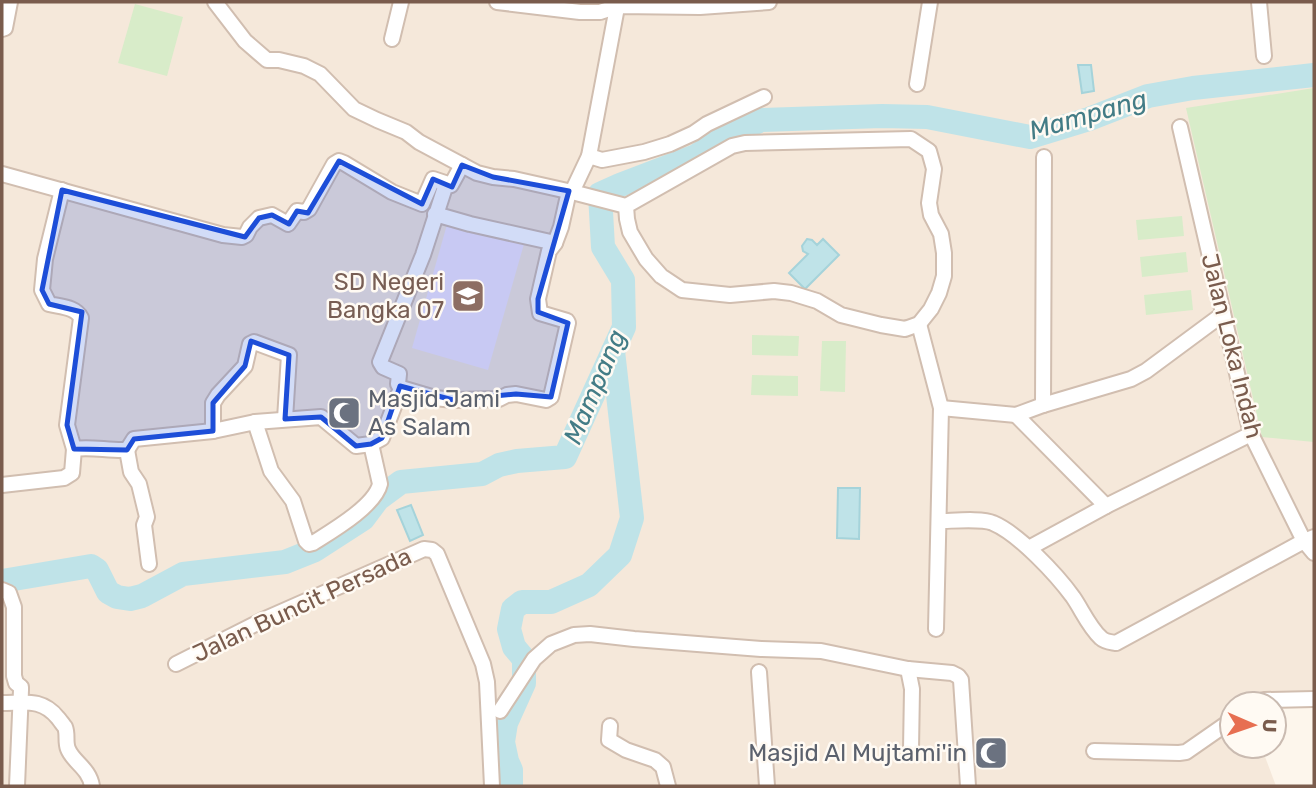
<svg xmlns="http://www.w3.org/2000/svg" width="1316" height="788" viewBox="0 0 1316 788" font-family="Rubik,sans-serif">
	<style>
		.residential { fill: #f5e8da }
		.education { fill: #f3e8fa }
		.green { fill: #d8ecc9 }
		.water { fill: #bfe3e8; stroke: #a5d3da; stroke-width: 2 }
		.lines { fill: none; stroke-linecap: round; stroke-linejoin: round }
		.river { stroke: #bfe3e8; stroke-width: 24 }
		.minor-casing { stroke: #d1beb0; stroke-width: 18 }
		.minor { stroke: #fff; stroke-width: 14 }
		.marked { fill: #1d4ed8; fill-opacity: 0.2; stroke: #1d4ed8; stroke-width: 5; stroke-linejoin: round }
		.labels { text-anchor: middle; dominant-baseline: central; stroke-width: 5; stroke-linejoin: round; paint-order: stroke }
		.education-label { font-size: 24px; fill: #785e54; stroke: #fffaf3; text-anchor: end }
		.street-label { font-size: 24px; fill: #7a5c4d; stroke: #fffaf3 }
		.worship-label { font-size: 24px; fill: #5b616d; stroke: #fffaf3; text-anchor: start }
		.water-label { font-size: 26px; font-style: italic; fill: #437c86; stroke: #fffaf3 }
	</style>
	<rect width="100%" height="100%" fill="#fdf6ec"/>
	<path class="residential" d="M2,2H1314V705L1274,709V704H1232V746H1261L1276,786H2Z"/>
	<path class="education" d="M448,221L524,244L488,370L412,348Z"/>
	<g class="green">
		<path d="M135,4L183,17L167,76L118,63Z"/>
		<path d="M1314,88V442L1262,437L1186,108Z"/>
		<path d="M1182,216L1184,236L1138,240L1136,220Z"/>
		<path d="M1186,252L1188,272L1142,277L1140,257Z"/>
		<path d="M1191,290L1193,310L1146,315L1144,295Z"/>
		<path d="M752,335L799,336L798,356L752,355Z"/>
		<path d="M822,341H846L845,392L820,391Z"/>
		<path d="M752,375L798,376V396L751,395Z"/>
	</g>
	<g class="water">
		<path d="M1078,65H1091L1094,91L1082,93Z"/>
		<path d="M807,239L812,240L817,245L823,239L839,255L805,289L789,273L808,254L803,251L802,246Z"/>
		<path d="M838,488H860L859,539L837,538Z"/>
		<path d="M411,505L423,535L410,541L397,510Z"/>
	</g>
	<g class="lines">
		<g class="river">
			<path d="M2,581L91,566L97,570L108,592L117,597L130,599L142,596L183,574L285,562L315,550L363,519L378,499L401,482L482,474L499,465L517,461L565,457L624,327L623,280L603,247L600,194L620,185L696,156L720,140L761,120L882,116L927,117L1030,137L1089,119L1148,96L1193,88L1314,75"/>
			<path d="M511,786V770L507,761L503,742L506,723L524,683V659L514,647L509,629L513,609L522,602H551L589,585L620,555L632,518L613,351"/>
		</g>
		<defs>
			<g id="minor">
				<path d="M215,2L245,41L267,60H279L304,66L320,74L354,109L377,120L406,132L419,142L462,165L477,173L493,177L514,179L572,192L626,206L732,146L745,143L911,139L929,151L934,169L929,203L931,215L941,234L944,253V276L939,293L931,309L919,324L905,329L881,325L841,315L817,301L791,293L774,291L730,295L682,290L661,276L646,259L630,232L627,219L626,206"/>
				<path d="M497,2L580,12H600L618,6L700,7L769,2"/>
				<path d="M1259,2L1264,56"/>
				<path d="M2,29L5,28L10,2"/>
				<path d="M392,39L401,2"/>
				<path d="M917,84L930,2"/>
				<path d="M1180,127L1251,434L1304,541L1314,553"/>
				<path d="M589,156L602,160L644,152L670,144L694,133L707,124L764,97"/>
				<path d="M2,174L223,235L242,237L246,235L250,227L259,218L272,215L288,224L297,211L304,212L309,209L334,164L339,161L344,163L392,192L422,204L433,179L451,185L462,165"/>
				<path d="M62,190L45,259L42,290L49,304C61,307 76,307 81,318L67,425L74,449"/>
				<path d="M572,192L589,156L618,2"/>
				<path d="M435,214L470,224L555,243"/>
				<path d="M919,324L941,408L936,629"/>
				<path d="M401,388L398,384L399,374L383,367L380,362L423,255L446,184"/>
				<path d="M1043,405L1044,157"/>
				<path d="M941,408L1016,415L1043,405L1131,379L1146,371L1223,314"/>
				<path d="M1016,415L1106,506"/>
				<path d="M255,422L271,471L293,501L306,541L309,544L313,543C332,531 375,506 380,484L371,444L382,438L401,388L435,398L453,400L499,399L507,395L516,394L546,400L551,397L568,323L567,321L540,313L538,299L549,251L555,243L561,227L569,191"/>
				<path d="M213,431V403L218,395L245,366L250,344L254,342L289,355L285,419"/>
				<path d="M127,450L131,472L139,484L147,517L144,525L149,564"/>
				<path d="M2,485L64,478L72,473L74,449C91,446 108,451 127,450L134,439L213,431L255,422L321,417L356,446L371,444"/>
				<path d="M939,521C952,521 982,518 993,523C1019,534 1057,575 1073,597C1082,610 1089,627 1101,638C1105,642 1110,642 1116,643L1304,541L1314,537"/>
				<path d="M1029,548L1106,506L1251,434"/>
				<path d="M2,590L9,593L14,607V676L16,683L21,687V690L17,786"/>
				<path d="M176,664L263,620L424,549L432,550L437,554L483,664L487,682L492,786"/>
				<path d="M908,669L912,689L911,749"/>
				<path d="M759,672L767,786"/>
				<path d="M2,703C25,703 42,698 58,718C59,719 64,726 65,727C68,734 65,742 68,749C73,762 89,768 92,786"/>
				<path d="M1252,704L1264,700L1314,699"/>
				<path d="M500,711L534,659L551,644L574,635L590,634L634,639L761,649L821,651L908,669L952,673L958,676L961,680L968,786"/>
				<path d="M610,726L609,740L626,750L655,760L663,767L668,786"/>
				<path d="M1094,751L1179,753L1186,752L1232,720"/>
			</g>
		</defs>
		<use href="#minor" class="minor-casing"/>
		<use href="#minor" class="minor"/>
	</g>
	<path class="marked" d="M339,161L422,204L433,179L452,187L462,165L493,177L569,191L538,299V312L568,323L551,397L516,394L453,400L400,386L382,438L371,444L356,446L321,417L285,419L289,355L251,341L245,366L213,403V431L134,439L127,450L74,449L67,425L82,312L49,304L42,290L62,190L245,237L259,218L272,215L289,224L297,211L308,213Z"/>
	<defs>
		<symbol id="school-square" viewBox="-11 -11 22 22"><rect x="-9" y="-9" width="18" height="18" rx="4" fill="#8d6e63" stroke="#fffaf3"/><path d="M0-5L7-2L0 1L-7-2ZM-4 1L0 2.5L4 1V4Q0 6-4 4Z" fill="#fff"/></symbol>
		<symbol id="mosque-square" viewBox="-11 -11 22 22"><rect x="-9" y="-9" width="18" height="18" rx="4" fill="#6b7280" stroke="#fffaf3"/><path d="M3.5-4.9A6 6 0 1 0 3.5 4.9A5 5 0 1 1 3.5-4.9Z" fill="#fff"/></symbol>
	</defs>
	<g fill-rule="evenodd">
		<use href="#school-square" x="449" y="277" width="38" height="38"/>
		<use href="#mosque-square" x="325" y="394" width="38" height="38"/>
		<use href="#mosque-square" x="972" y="734" width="38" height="38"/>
	</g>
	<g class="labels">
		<g class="education-label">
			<text x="444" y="282">SD Negeri<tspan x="444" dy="28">Bangka 07</tspan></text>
		</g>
		<g class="street-label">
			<text transform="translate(1232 346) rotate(76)">Jalan Loka Indah</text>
			<text transform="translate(302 605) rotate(-25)">Jalan Buncit Persada</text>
		</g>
		<g class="worship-label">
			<text x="368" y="399">Masjid Jami<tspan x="368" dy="28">As Salam</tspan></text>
			<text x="967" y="753" text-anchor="end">Masjid Al Mujtami'in</text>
		</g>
		<g class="water-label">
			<text transform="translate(1088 115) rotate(-16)">Mampang</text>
			<text transform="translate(595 387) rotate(-67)">Mampang</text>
		</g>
	</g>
	<rect width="1316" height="788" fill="none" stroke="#7a5c4d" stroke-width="7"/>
	<g transform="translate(1253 725) rotate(92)"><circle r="33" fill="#fffaf3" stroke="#cabbb1" stroke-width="2"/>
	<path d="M0-5L12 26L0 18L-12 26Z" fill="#e76f51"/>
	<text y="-10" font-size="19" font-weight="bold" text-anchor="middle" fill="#7a5c4d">U</text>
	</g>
</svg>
